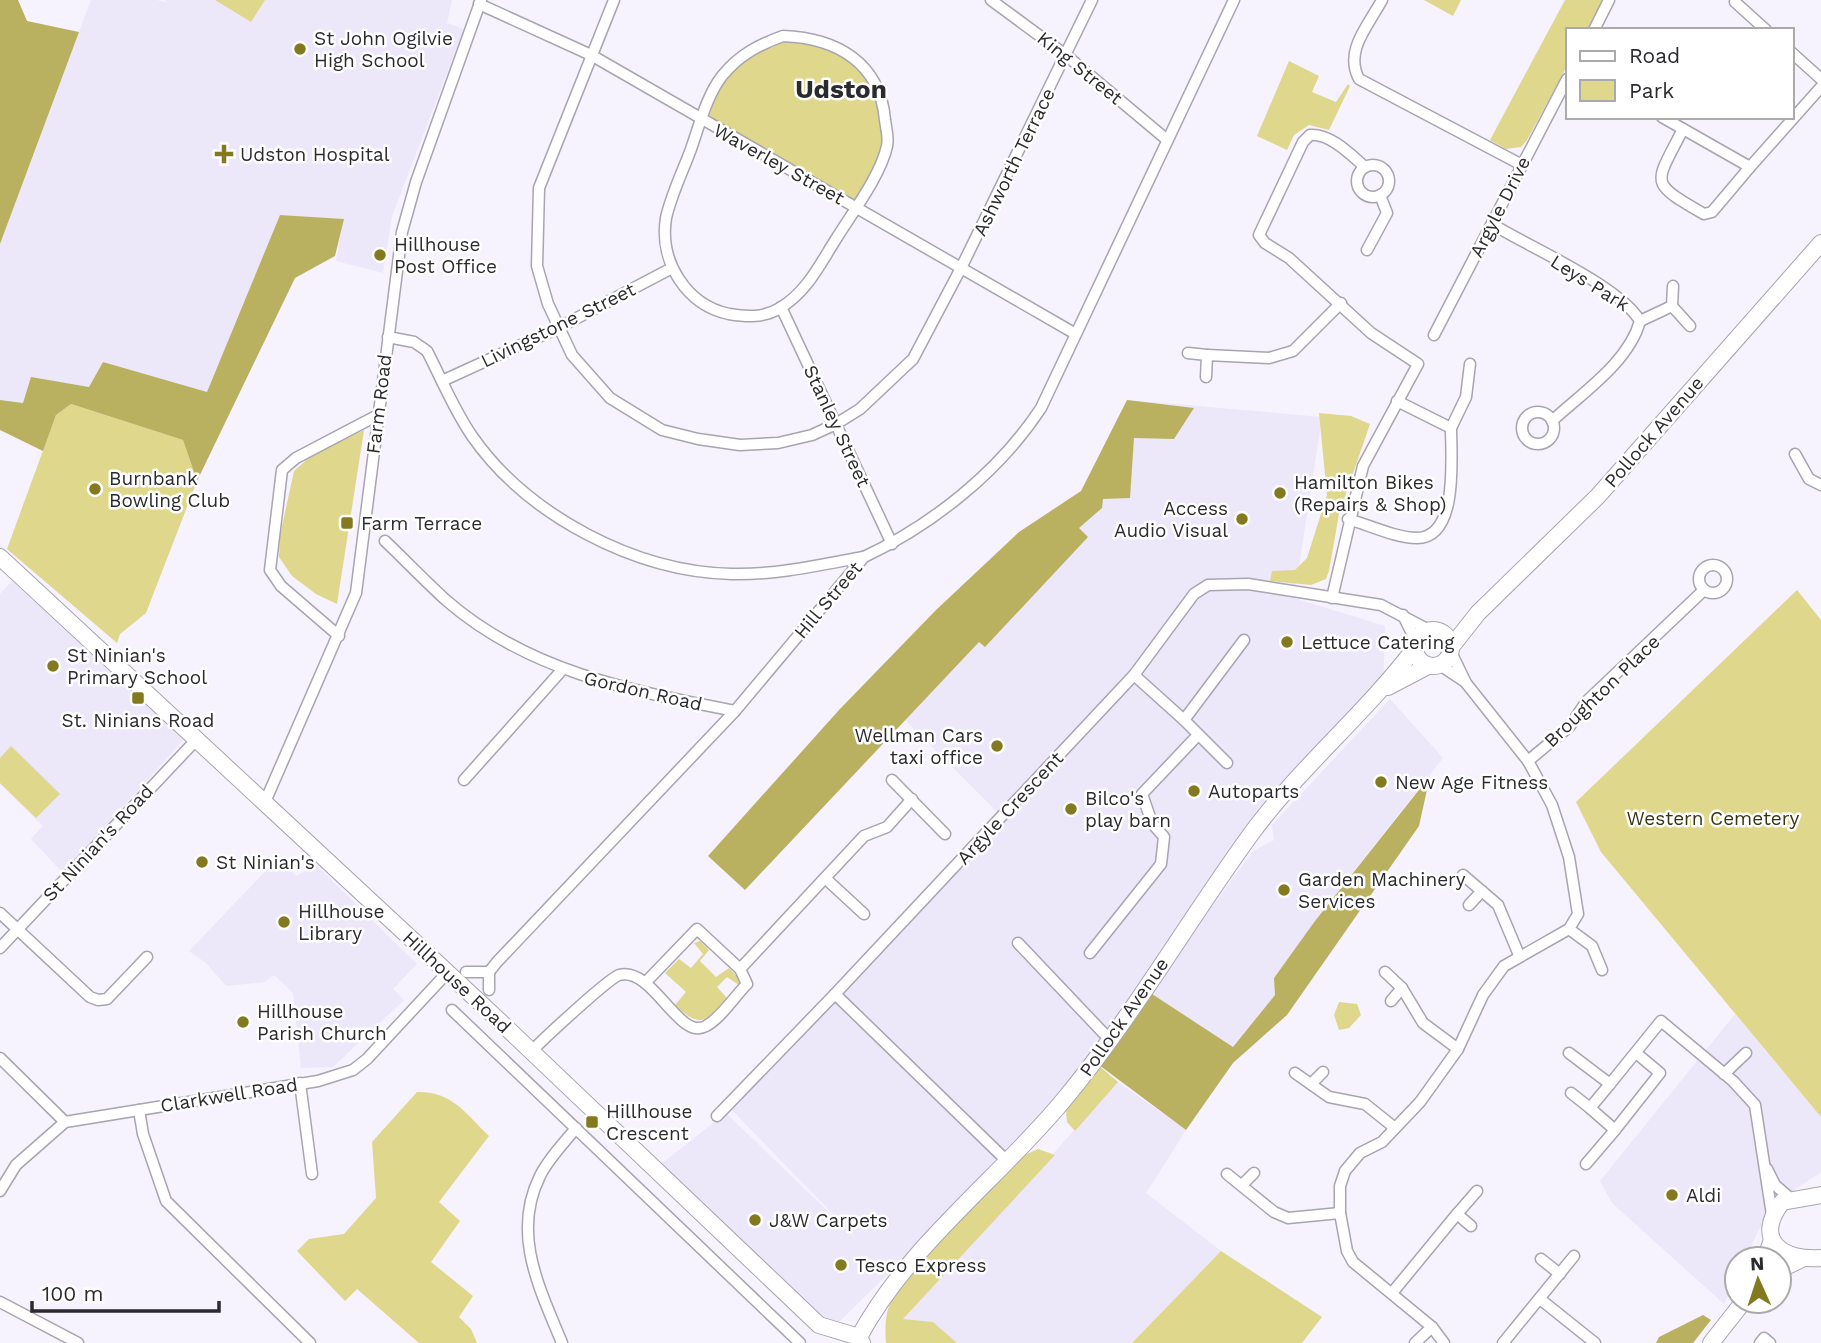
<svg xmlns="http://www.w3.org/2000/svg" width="1821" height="1343" viewBox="0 0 1821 1343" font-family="'Work Sans',sans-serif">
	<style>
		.built { fill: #ede7fa }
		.green { fill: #dfd78c }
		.forest { fill: #bab160 }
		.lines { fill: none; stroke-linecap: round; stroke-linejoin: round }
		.street-casing { stroke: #a8a4b0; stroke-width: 13 }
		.secondary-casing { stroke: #a8a4b0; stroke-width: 18 }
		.street { stroke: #fff; stroke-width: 10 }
		.secondary { stroke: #fff; stroke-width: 16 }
		.poi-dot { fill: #83791f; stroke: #fff; stroke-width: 2.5 }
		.labels { text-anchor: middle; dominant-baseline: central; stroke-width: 5; stroke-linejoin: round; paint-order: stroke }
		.poi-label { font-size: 19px; fill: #2b2a2e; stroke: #fff; text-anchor: start }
		.street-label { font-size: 19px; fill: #2b2a2e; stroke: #fff }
		.park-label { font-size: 19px; fill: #393511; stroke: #fff }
		.district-label { font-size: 26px; font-weight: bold; fill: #2b2a2e; stroke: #fff }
	</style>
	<rect width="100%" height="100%" fill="#f6f2fe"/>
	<g class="built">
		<path d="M91,0H157L169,3L164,0H452L447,23L464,29L392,216L383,273L336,261L343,219L280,215L207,393L103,362L89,387L31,378L23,403L0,400V244Z"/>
		<path d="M1128,400L1322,417L1294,598L1385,626L1383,690L1310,760L1087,1072L896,1278L890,1272L839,1322L822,1316L660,1165L726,1113L864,1246L728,1106L1003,818L905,720L1060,545Z"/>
		<path d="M12,581L184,739L63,873L31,839L43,826L0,784V594Z"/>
		<path d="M1390,699L1443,758L1315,921L1275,995L1233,1047L1149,992L1253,851L1274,840L1272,825Z"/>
		<path d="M278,858L296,876L316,865L417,964L393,989L404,1000L333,1067L301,1068L293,993L274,975L265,982L226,986L206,963L189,951Z"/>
		<path d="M1735,1014L1821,1117V1172L1797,1188L1759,1229L1745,1259H1737V1277L1724,1304L1612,1203L1600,1181Z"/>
		<path d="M1118,1082L1186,1130L1146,1193L1221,1251L1132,1343H957L933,1322L903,1319Z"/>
	</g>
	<g class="green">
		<path d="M215,0H265L251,22Z"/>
		<path d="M1424,0H1461L1453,16Z"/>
		<path d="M1565,0H1603L1587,30H1567V66L1527,140L1521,147L1506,149L1490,140Z"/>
		<path d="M783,36L851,54L876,82L887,146L856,207L701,121C724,71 730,56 783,36Z"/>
		<path d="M1289,61L1319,76L1312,92L1336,102L1348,84L1350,86L1329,130L1309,125L1294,135L1287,150L1257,136Z"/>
		<path d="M71,404L183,440L197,481L146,613L120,634L117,643L7,549L56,415Z"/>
		<path d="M1319,413L1351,416L1370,424L1339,514L1329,571L1326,579L1311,585L1270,581L1272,571L1295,570L1307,558L1327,495Z"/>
		<path d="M364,430L337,604L316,594L292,576L279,557L280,535L294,471L311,456Z"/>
		<path d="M1797,590L1821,620V1117L1601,852L1576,802Z"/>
		<path d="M11,746L60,794L36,818L0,783V758Z"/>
		<path d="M700,941L709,950L700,961L716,977L729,968L741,981L739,985L727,977L717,987L727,998C705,1021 702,1030 675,1005L686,992L665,973L679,959L691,968L703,954L694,943Z"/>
		<path d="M1339,1002L1357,1004L1361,1015L1349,1028L1339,1030L1334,1015Z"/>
		<path d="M1098,1065L1118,1082L1075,1131L1067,1122L1066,1110Z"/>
		<path d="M417,1092C452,1091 465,1113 489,1136L439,1202L460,1221L431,1262L473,1296L459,1317L471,1329L477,1343H419L357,1289L345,1301L297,1251L309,1239L344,1234L376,1198L372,1142Z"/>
		<path d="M1038,1149L1055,1155L903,1319L933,1322L957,1343H886C885,1331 885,1317 889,1306C902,1270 990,1189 1020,1157Z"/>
		<path d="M1221,1251L1322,1317L1302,1343H1132Z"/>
	</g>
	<g class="forest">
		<path d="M0,0H18L27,21L79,32L0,244Z"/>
		<path d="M280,215L344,219L335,256L295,278L197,481L183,440L71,404L56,415L43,451L0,430V400L23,403L31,377L89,387L103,362L207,392Z"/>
		<path d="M1127,400L1194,408L1174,439L1134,438L1130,498L1103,499L1102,508L1079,528L1088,537L985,647L979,642L745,890L708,856L839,710L936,610L1019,532L1081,491Z"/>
		<path d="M1430,776L1419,826L1287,1015L1233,1063L1186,1130L1099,1065L1149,992L1233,1047L1275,995L1274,978L1315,921Z"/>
		<path d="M1703,1315L1711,1320L1693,1343H1656L1659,1337Z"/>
	</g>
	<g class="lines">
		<defs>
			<g id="street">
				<path d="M614,0L539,188L537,266L548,304L572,355L610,398L662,430L698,439L740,445L778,443L812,435L836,424L860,409L913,359L961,268L1092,0"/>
				<path d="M991,0L1067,56L1166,139"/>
				<path d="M1382,0C1368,26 1344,51 1359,79L1522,165"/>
				<path d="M1735,2L1766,30"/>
				<path d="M479,4L591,55L1074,333"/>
				<path d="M1594,30L1609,0"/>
				<path d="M783,36C836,38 880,62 885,120C886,128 889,138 887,146C881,175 852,213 836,239C820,264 807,292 780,308C764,318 747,317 729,314C686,305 659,261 666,218C671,195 683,171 691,149C699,126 707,95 722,76C739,55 758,45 783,36Z"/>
				<path d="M1791,52L1821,79"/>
				<path d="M1662,117L1750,167L1821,87"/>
				<path d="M1683,129C1655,185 1647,181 1704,214L1712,212L1750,167"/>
				<circle cx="1373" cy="181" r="16"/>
				<path d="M1492,224C1529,247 1620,286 1640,321C1629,362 1582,393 1552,421"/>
				<path d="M1367,250L1387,213L1380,195"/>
				<path d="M1672,306L1690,326"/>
				<path d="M781,307L892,544"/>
				<path d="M1640,321L1672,306L1673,286"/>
				<path d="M1434,335L1567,79"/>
				<path d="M388,337L414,342L427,351C442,380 454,410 472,436C527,515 635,572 732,574C776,575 820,565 863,557"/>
				<path d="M1188,353L1207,355L1206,377"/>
				<path d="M1207,355L1269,358L1293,351L1341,303"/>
				<path d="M442,381L558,328L672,268"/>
				<circle cx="1538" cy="428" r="16"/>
				<path d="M1451,428L1466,397L1470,364"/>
				<path d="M1795,454L1809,479L1821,485"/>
				<path d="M1348,519C1369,525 1396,538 1417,538C1459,538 1451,456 1451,428L1397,401"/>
				<path d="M385,541C406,561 426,582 447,601C529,672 632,691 735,711"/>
				<circle cx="1713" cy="579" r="14"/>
				<path d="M1332,598L1363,466L1418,364L1371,333L1289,258L1265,243L1259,235L1303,142L1310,135C1330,133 1351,155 1365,167"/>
				<path d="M1403,615L1416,642"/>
				<path d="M339,636L281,586L270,570L282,470L296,458L378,415"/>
				<path d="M1440,665L1464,681"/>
				<path d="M1134,675L1184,720L1244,640"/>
				<path d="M1184,720L1227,763"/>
				<path d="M1528,761L1570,726L1586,702L1704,590"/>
				<path d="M464,780L562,670"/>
				<path d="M892,780L945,834"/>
				<path d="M265,802L356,593L402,232L416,182L481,0"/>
				<path d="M1463,875L1498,905L1519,955"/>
				<path d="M825,878L864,914"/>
				<path d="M1469,905L1482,891"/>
				<path d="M0,913L90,997L98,1000L107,999L147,957"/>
				<path d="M1569,929L1592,946L1602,970"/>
				<path d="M1018,943L1110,1040"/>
				<path d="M0,948L197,739"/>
				<path d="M1090,953L1161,864L1164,837L1152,823L1142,794L1198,735"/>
				<path d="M740,969L864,836L887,827L912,799"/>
				<path d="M466,972H489"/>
				<path d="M1385,972L1402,988L1423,1023L1458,1049"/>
				<path d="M489,990V972L497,962L735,711L864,557C932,525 999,472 1041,408L1234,0"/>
				<path d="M1391,1001L1402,988"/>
				<path d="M452,1010L800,1343"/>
				<path d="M531,1052C542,1040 608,979 619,975C653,966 679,1042 706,1026C721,1018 734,997 747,984L740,969L697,929L645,983"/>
				<path d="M1569,1053L1610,1084L1661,1021L1733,1081L1755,1105L1772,1215"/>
				<path d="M0,1058L65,1122"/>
				<path d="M1295,1073L1329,1097L1365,1104L1395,1128"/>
				<path d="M1724,1074L1746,1053"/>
				<path d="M300,1083L312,1174"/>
				<path d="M1311,1084L1323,1072"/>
				<path d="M1610,1084L1590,1108L1615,1130L1660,1073L1636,1053"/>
				<path d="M1571,1093L1590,1108"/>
				<path d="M139,1110L143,1134L166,1201L310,1343"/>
				<path d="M717,1116L835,994"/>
				<path d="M1008,1162L835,994L1134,675L1194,594L1208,585L1248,584L1381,605L1429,630"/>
				<path d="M1586,1164L1615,1130"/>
				<path d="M1767,1169L1775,1185L1790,1198"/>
				<path d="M1227,1174L1274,1212L1288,1218L1340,1213"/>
				<path d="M1242,1185L1254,1173"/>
				<path d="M0,1191L16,1165L65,1122L318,1081L353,1070L367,1059L447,973"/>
				<path d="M1471,1226L1457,1214L1477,1191"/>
				<path d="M1541,1259L1560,1274"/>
				<path d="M1392,1293L1457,1214"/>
				<path d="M1540,1299L1595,1343"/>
				<path d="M0,1302L78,1343"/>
				<path d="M562,1343C540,1289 511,1234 540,1176C548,1159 564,1143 576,1128"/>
				<path d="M1415,1343L1432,1327"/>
				<path d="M1444,1343L1432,1327L1353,1262L1347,1251L1340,1213V1186L1345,1171L1360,1153L1382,1142L1420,1102L1458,1049L1483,995L1504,966L1569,929L1578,914L1569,857L1552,805L1528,761L1466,683L1451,652"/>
				<path d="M1503,1343L1574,1256"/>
				<path d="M1760,1343L1764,1338L1770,1343"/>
			</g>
			<g id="secondary">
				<path d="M0,557L490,1012L819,1325L859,1337L862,1343"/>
				<circle cx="1433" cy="648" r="18"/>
				<path d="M1452,646L1478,613L1598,496L1821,243"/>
				<path d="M1388,687L1428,666"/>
				<path d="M1821,1195L1782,1202C1753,1240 1782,1261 1821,1258"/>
				<path d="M1765,1259L1772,1240"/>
				<path d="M1779,1270L1802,1259"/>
				<path d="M859,1337C908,1246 996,1181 1062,1102C1132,1018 1187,922 1251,834C1301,766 1365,714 1415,648"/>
				<path d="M1711,1343L1744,1301"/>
			</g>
		</defs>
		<use href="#street" class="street-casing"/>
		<use href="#secondary" class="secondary-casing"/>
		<use href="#street" class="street"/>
		<use href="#secondary" class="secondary"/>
	</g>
	<g class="poi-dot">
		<circle cx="300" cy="49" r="7"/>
		<path d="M220.5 143.5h7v7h7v7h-7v7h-7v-7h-7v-7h7z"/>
		<circle cx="380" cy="255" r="7"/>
		<circle cx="95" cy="489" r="7"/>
		<circle cx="1280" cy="493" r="7"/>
		<circle cx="1242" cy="519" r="7"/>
		<rect x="340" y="516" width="14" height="14" rx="3.5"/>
		<circle cx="1287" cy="642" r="7"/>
		<circle cx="53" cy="666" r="7"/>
		<rect x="131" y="691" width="14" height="14" rx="3.5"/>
		<circle cx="997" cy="746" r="7"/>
		<circle cx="1381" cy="782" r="7"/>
		<circle cx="1194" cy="791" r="7"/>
		<circle cx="1071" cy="809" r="7"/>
		<circle cx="202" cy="862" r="7"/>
		<circle cx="1284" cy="890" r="7"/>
		<circle cx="284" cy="922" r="7"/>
		<circle cx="243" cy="1022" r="7"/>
		<rect x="585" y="1115" width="14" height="14" rx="3.5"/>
		<circle cx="1672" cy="1195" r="7"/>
		<circle cx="755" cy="1220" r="7"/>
		<circle cx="841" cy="1265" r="7"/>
	</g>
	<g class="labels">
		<g class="poi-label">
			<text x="314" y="38">St John Ogilvie<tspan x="314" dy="22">High School</tspan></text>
			<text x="240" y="154">Udston Hospital</text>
			<text x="394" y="244">Hillhouse<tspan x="394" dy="22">Post Office</tspan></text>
			<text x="109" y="478">Burnbank<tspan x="109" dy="22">Bowling Club</tspan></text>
			<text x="1294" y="482">Hamilton Bikes<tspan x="1294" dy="22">(Repairs &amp; Shop)</tspan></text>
			<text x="1228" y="508" text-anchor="end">Access<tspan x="1228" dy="22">Audio Visual</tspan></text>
			<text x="361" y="523">Farm Terrace</text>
			<text x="1301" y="642">Lettuce Catering</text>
			<text x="67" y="655">St Ninian's<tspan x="67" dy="22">Primary School</tspan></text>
			<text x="138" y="720" text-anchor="middle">St. Ninians Road</text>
			<text x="983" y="735" text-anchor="end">Wellman Cars<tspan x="983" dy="22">taxi office</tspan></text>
			<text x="1395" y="782">New Age Fitness</text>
			<text x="1208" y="791">Autoparts</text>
			<text x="1085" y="798">Bilco's<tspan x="1085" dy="22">play barn</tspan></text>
			<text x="216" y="862">St Ninian's</text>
			<text x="1298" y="879">Garden Machinery<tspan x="1298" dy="22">Services</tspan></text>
			<text x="298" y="911">Hillhouse<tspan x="298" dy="22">Library</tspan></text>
			<text x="257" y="1011">Hillhouse<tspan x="257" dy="22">Parish Church</tspan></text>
			<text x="606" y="1111">Hillhouse<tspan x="606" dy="22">Crescent</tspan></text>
			<text x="1686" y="1195">Aldi</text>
			<text x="769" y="1220">J&amp;W Carpets</text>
			<text x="855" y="1265">Tesco Express</text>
		</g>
		<g class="street-label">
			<text transform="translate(1080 68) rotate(39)">King Street</text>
			<text transform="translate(1014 162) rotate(-64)">Ashworth Terrace</text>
			<text transform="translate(779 164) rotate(29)">Waverley Street</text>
			<text transform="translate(1500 207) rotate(-63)">Argyle Drive</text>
			<text transform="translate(1590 283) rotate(32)">Leys Park</text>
			<text transform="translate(558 325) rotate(-26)">Livingstone Street</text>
			<text transform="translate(379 404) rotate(-83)">Farm Road</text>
			<text transform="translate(837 426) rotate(65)">Stanley Street</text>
			<text transform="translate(1654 432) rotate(-49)">Pollock Avenue</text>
			<text transform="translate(828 600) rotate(-50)">Hill Street</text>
			<text transform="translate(643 691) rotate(13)">Gordon Road</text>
			<text transform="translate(1602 691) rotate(-44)">Broughton Place</text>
			<text transform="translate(1010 808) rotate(-47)">Argyle Crescent</text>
			<text transform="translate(98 843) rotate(-47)">St Ninian's Road</text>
			<text transform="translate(457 982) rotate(43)">Hillhouse Road</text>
			<text transform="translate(1124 1017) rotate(-55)">Pollock Avenue</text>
			<text transform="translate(229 1095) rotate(-9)">Clarkwell Road</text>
		</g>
		<g class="park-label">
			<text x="1713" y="818">Western Cemetery</text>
		</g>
		<g class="district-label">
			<text x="841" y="89">Udston</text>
		</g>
	</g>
	<rect x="1566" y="28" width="228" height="91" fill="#ffffff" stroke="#aaaaab" stroke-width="2"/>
	<rect x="1580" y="51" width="35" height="10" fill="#ffffff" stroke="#aaaaab" stroke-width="2"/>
	<text x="1629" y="63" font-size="21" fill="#2b2a2e">Road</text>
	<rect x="1580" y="80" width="35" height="21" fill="#dfd78c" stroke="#aaaaab" stroke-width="2"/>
	<text x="1629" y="98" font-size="21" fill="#2b2a2e">Park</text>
	<g transform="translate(1758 1280) rotate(357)"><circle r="33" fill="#ffffff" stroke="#aaaaab" stroke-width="2"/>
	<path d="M0-5L12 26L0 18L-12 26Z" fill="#83791f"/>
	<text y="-10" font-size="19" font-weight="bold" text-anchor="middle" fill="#2b2a2e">N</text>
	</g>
	<path d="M32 1301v10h187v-10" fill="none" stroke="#2b2a2e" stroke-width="3.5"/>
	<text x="42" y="1301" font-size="21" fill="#2b2a2e" stroke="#ffffff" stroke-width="5" paint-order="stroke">100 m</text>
</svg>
